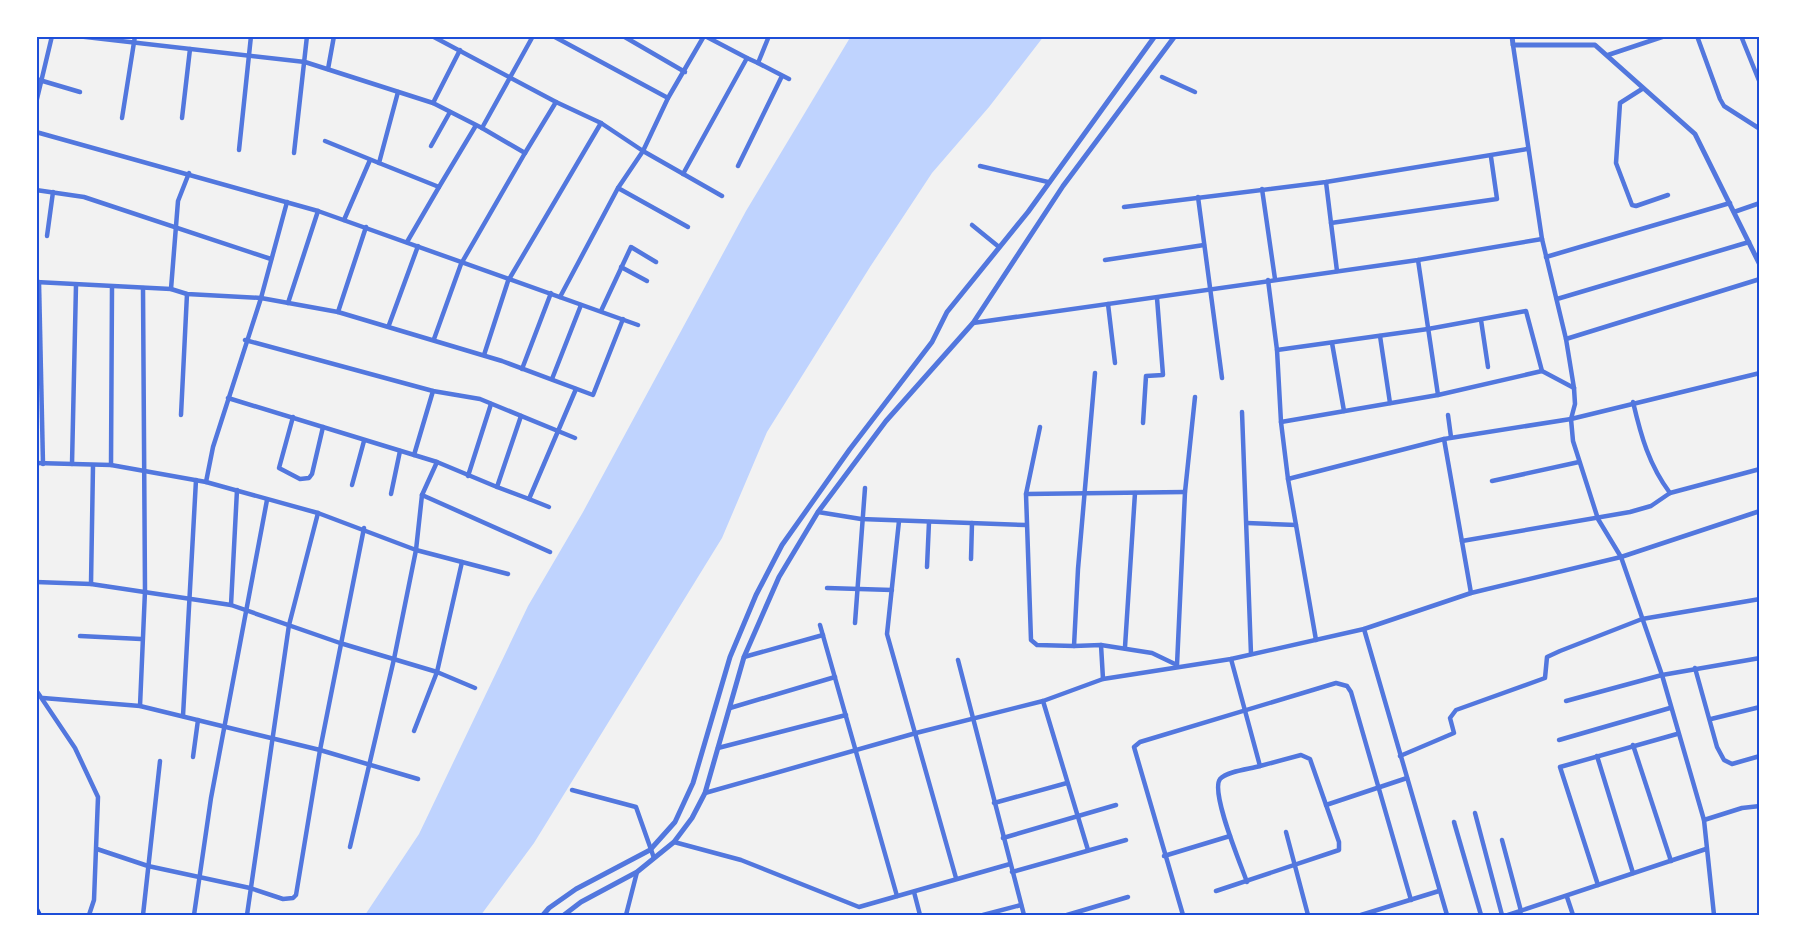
<svg xmlns="http://www.w3.org/2000/svg" width="1796" height="951" viewBox="0 0 1796 951" font-family="Quicksand,sans-serif">
	<style>
		.water { fill: #bfd3fe }
		.lines { fill: none; stroke-linecap: round; stroke-linejoin: round }
		.minor { stroke: #5277de; stroke-width: 4.5 }
		.tertiary { stroke: #5277de; stroke-width: 5 }
		.secondary { stroke: #1d4ed8; stroke-width: 6 }
		.neatline { fill: none; stroke: #1d4ed8; stroke-width: 2 }
	</style>
	<rect width="100%" height="100%" fill="#f2f2f2"/>
	<path class="water" d="M851,36H1044L989,107L932,173L870,267L767,432L722,538L534,843L481,915H365L419,834L528,606L583,512L746,211Z"/>
	<g class="lines">
		<g class="minor">
			<path d="M77,36L305,62L433,103L482,128"/>
			<path d="M432,36L556,102L601,123L643,151L722,196"/>
			<path d="M533,36L482,128L525,153L556,102"/>
			<path d="M553,36L668,98"/>
			<path d="M623,36L685,72"/>
			<path d="M1697,36L1720,99L1724,106L1760,129"/>
			<path d="M1741,36L1760,83"/>
			<path d="M1513,45L1542,239L1566,339L1574,388L1575,404L1571,419L1573,441L1598,519L1621,557L1662,675L1704,820L1714,915"/>
			<path d="M1608,55L1665,36"/>
			<path d="M747,58L758,63L769,36"/>
			<path d="M758,63L789,79"/>
			<path d="M328,69L334,36"/>
			<path d="M1162,77L1195,92"/>
			<path d="M36,79L80,92"/>
			<path d="M1642,89L1620,103L1616,163L1632,205L1636,206L1668,195"/>
			<path d="M398,92L379,163L439,187L475,127"/>
			<path d="M36,103L52,36"/>
			<path d="M433,103L460,50"/>
			<path d="M122,118L135,36"/>
			<path d="M182,118L190,49"/>
			<path d="M36,132L318,211L638,325"/>
			<path d="M325,141L379,163"/>
			<path d="M431,146L450,112"/>
			<path d="M239,150L251,36"/>
			<path d="M294,153L307,36"/>
			<path d="M738,166L782,76"/>
			<path d="M980,166L1048,182"/>
			<path d="M683,174L747,58L705,36"/>
			<path d="M1326,182L1331,223"/>
			<path d="M618,188L688,227"/>
			<path d="M1262,189L1275,279"/>
			<path d="M36,190L84,197L271,259"/>
			<path d="M1198,197L1222,378"/>
			<path d="M1124,207L1326,182L1527,149"/>
			<path d="M1734,212L1760,203"/>
			<path d="M344,220L370,160"/>
			<path d="M972,225L999,247"/>
			<path d="M47,236L53,192"/>
			<path d="M407,242L439,187"/>
			<path d="M1546,257L1730,203"/>
			<path d="M1105,260L1204,245"/>
			<path d="M1418,260L1438,395"/>
			<path d="M621,267L647,281"/>
			<path d="M1337,271L1331,223L1497,199L1491,157"/>
			<path d="M1268,280L1277,350L1281,422L1288,479L1316,640"/>
			<path d="M36,282L171,289L187,294L261,298L338,312L502,361L593,395L623,319"/>
			<path d="M39,282L43,464"/>
			<path d="M171,289L178,201L189,173"/>
			<path d="M560,297L618,188L643,151L668,98L704,36"/>
			<path d="M1557,299L1749,242"/>
			<path d="M288,303L318,211"/>
			<path d="M1108,304L1115,363"/>
			<path d="M601,311L631,247L656,262"/>
			<path d="M338,312L366,227"/>
			<path d="M1481,320L1488,367"/>
			<path d="M973,323L1418,260L1542,239"/>
			<path d="M389,325L418,246"/>
			<path d="M1380,336L1390,403"/>
			<path d="M434,339L461,264L525,153"/>
			<path d="M1566,339L1760,279"/>
			<path d="M245,340L433,391L480,399L575,438"/>
			<path d="M1332,343L1344,411"/>
			<path d="M1277,350L1428,329L1526,311L1542,371L1574,388"/>
			<path d="M484,355L508,281L601,123"/>
			<path d="M522,369L551,293"/>
			<path d="M1095,373L1078,569L1074,646L1101,645L1103,679"/>
			<path d="M552,379L581,305"/>
			<path d="M228,398L437,462L497,487L521,416"/>
			<path d="M1633,402C1641,436 1649,465 1670,493"/>
			<path d="M1242,412L1251,654"/>
			<path d="M181,415L187,294"/>
			<path d="M1448,415L1451,437"/>
			<path d="M293,417L279,468L300,479L309,478L312,474L323,427"/>
			<path d="M1281,422L1438,395L1542,371"/>
			<path d="M1143,423L1146,376L1163,375L1157,298"/>
			<path d="M1040,427L1026,494L1031,640L1037,645L1074,646"/>
			<path d="M1444,439L1471,593"/>
			<path d="M414,455L433,391"/>
			<path d="M36,463L111,465L206,482L318,513L416,550L508,574"/>
			<path d="M72,464L76,285"/>
			<path d="M111,465L112,287"/>
			<path d="M468,476L491,404"/>
			<path d="M1288,479L1444,439L1571,419L1760,373"/>
			<path d="M1492,481L1579,462"/>
			<path d="M206,482L213,447L261,298L287,202"/>
			<path d="M352,485L364,441"/>
			<path d="M497,487L529,499L576,389"/>
			<path d="M391,494L400,451"/>
			<path d="M1026,494L1185,492"/>
			<path d="M422,495L550,552"/>
			<path d="M529,499L549,507"/>
			<path d="M818,512L861,519L1026,525"/>
			<path d="M899,521L887,634L956,878"/>
			<path d="M1247,523L1296,525"/>
			<path d="M1462,541L1630,512L1651,506L1670,493L1760,469"/>
			<path d="M971,559L972,523"/>
			<path d="M927,567L929,522"/>
			<path d="M36,582L91,584L231,605L340,643L437,672L475,688"/>
			<path d="M91,584L93,466"/>
			<path d="M827,588L892,590"/>
			<path d="M231,605L237,490"/>
			<path d="M855,623L865,488"/>
			<path d="M820,625L897,896"/>
			<path d="M1364,629L1447,915"/>
			<path d="M80,636L141,639"/>
			<path d="M1101,645L1152,653L1177,665L1185,492L1195,397"/>
			<path d="M1125,647L1135,493"/>
			<path d="M744,657L823,635"/>
			<path d="M1231,659L1260,766C1250,769 1227,771 1220,779C1210,792 1241,865 1247,882"/>
			<path d="M958,660L1024,915"/>
			<path d="M1695,668L1717,747L1724,760L1732,764L1760,756"/>
			<path d="M36,690L75,748L98,797L94,900L89,915"/>
			<path d="M43,698L140,706L320,750L418,779"/>
			<path d="M1043,701L1088,850"/>
			<path d="M1566,701L1662,675L1760,658"/>
			<path d="M140,706L145,591L143,288"/>
			<path d="M730,708L835,677"/>
			<path d="M183,716L196,480"/>
			<path d="M1711,719L1760,707"/>
			<path d="M414,731L437,672L462,562"/>
			<path d="M1559,740L1670,708"/>
			<path d="M1633,745L1671,861"/>
			<path d="M718,748L846,715"/>
			<path d="M1400,756L1454,733L1450,718L1456,710L1545,678L1547,657L1560,651L1642,619L1760,599"/>
			<path d="M1597,756L1633,873"/>
			<path d="M193,757L198,720"/>
			<path d="M572,790L636,807L654,858"/>
			<path d="M705,793L916,733L1043,701L1103,679L1231,659L1364,629L1471,593L1621,557L1760,511"/>
			<path d="M994,803L1067,783"/>
			<path d="M1326,805L1407,778"/>
			<path d="M1475,813L1502,915"/>
			<path d="M1704,820L1742,808L1760,806"/>
			<path d="M1454,822L1481,915"/>
			<path d="M1286,832L1308,915"/>
			<path d="M1003,838L1116,805"/>
			<path d="M1502,840L1521,911"/>
			<path d="M674,842L741,860L859,907L1010,864"/>
			<path d="M350,847L394,659L416,550L422,495L437,462"/>
			<path d="M97,849L148,866L250,888L283,899L293,898L296,895L320,750L364,528"/>
			<path d="M1164,856L1230,836"/>
			<path d="M1012,872L1126,840"/>
			<path d="M1598,885L1560,767L1677,734"/>
			<path d="M1216,891L1339,850V842L1310,759L1301,755L1260,766"/>
			<path d="M914,892L920,915"/>
			<path d="M1567,897L1573,915"/>
			<path d="M143,915L160,761"/>
			<path d="M194,915L211,798L267,500"/>
			<path d="M247,915L289,625L318,513"/>
			<path d="M626,915L637,872"/>
			<path d="M983,915L1021,905"/>
			<path d="M1067,915L1128,897"/>
			<path d="M1183,915L1134,747L1140,742L1336,683L1347,686L1351,692L1411,900"/>
			<path d="M1361,915L1439,891"/>
			<path d="M1508,915L1706,849"/>
		</g>
		<g class="tertiary">
			<path d="M1512,36L1513,45H1595L1695,134L1760,265"/>
			<path d="M543,915L549,908L576,889L650,850L675,822L693,783L730,657L756,595L782,545L850,449L932,342L947,312L1028,212L1155,36"/>
			<path d="M564,915L581,902L637,872L674,842L692,818L705,793L744,657L779,577L818,512L886,421L973,323L1063,186L1175,36"/>
		</g>
		<path class="secondary" d="M36,909L39,915"/>
	</g>
	<rect width="1796" height="951" fill="none" stroke="#ffffff" stroke-width="75"/>
	<rect x="38" y="38" width="1720" height="876" class="neatline"/>
</svg>
